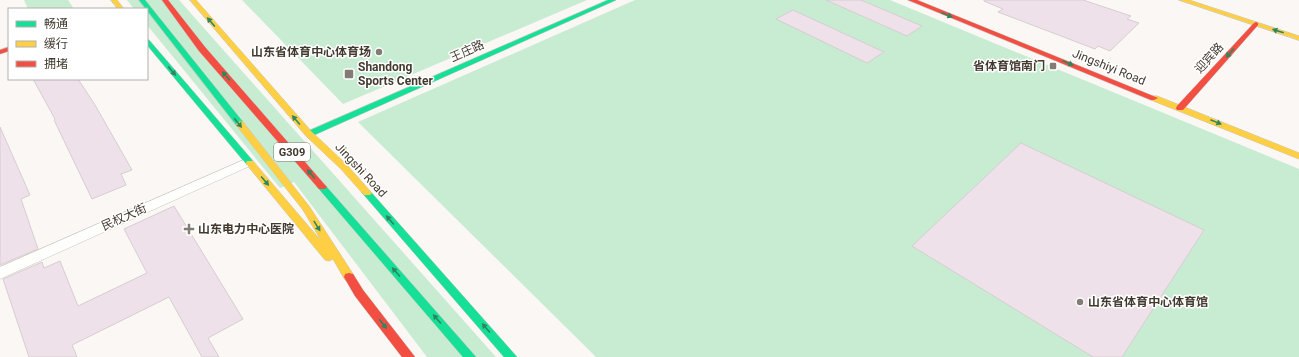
<svg xmlns="http://www.w3.org/2000/svg" width="1299" height="357" viewBox="0 0 1299 357" font-family="Roboto,'Noto Sans SC',sans-serif">
	<style>
		.green { fill: #c7ecd2 }
		.building { fill: #efe1e9; stroke: #d5ced0 }
		.lines { fill: none; stroke-linecap: round; stroke-linejoin: round }
		.street-casing { stroke: #c8c3be; stroke-width: 1 }
		.fast-casing { stroke: #c8c3be; stroke-width: 1 }
		.slow-casing { stroke: #c8c3be; stroke-width: 1 }
		.jam-casing { stroke: #c8c3be; stroke-width: 1 }
		.street { fill: #fefefd; fill-rule: evenodd }
		.fast { fill: #16e098; fill-rule: evenodd }
		.slow { fill: #ffcf43; fill-rule: evenodd }
		.jam { fill: #f24e42; fill-rule: evenodd }
		.oneway { fill: #2e855e }
		.poi-dot { fill: #827c74; stroke: #fff; stroke-width: 1.5 }
		.labels { text-anchor: middle; dominant-baseline: central; stroke-width: 3; stroke-linejoin: round; paint-order: stroke }
		.shield { fill: #fff; stroke: #7b756d; stroke-width: 1 }
		.shield-label { font-size: 11px; font-weight: bold; fill: #423a2f }
		.street-label { font-size: 12px; fill: #423a2f; stroke: #fff }
		.poi-label { font-size: 12px; font-weight: bold; fill: #423a2f; stroke: #fff; text-anchor: start }
	</style>
	<rect width="100%" height="100%" fill="#faf7f4"/>
	<g class="green">
		<path d="M24,0H68L74,9H28Z"/>
		<path d="M127,0H179L496,357H427L294,182L280,188L147,25V9H134Z"/>
		<path d="M242,0H587L343,104Z"/>
		<path d="M635,0H890L1299,169V357H596L358,122Z"/>
	</g>
	<g class="building">
		<path d="M826,0H861L922,26L907,36Z"/>
		<path d="M984,0H1083L1131,16L1127,19L1139,23L1110,51L1098,46L1095,49L998,12L1003,9L984,1Z"/>
		<path d="M793,10L884,52L867,63L776,19Z"/>
		<path d="M33,79H78L95,105L132,170L121,174L126,185L92,199L54,120L55,119Z"/>
		<path d="M0,127L30,195L21,199L38,249L0,265Z"/>
		<path d="M1021,143L1204,230L1122,357H1093L912,246Z"/>
		<path d="M174,206L243,319L208,338L219,357H202L169,297L72,345L77,357H29L3,279L42,262L44,268L60,261L78,306L147,273L124,229Z"/>
	</g>
	<g class="lines">
		<defs>
			<path id="street" d="M248,158L252,159L254,162L252,165L0,279V267Z"/>
			<g id="fast">
				<path d="M139,0H145L243,122L244,124L243,126H237Z"/>
				<path d="M608,0H616L312,136L309,137L305,134L306,132Z"/>
				<path d="M147,39L149,40L253,161L254,163L253,165H247L147,45Z"/>
				<path d="M322,184L325,185L476,357H463L319,189L317,187Z"/>
				<path d="M367,190L370,191L517,357H504L364,195L362,193Z"/>
			</g>
			<g id="slow">
				<path d="M111,0H117L124,9H118Z"/>
				<path d="M190,0H196L312,132L347,165L370,191L372,193L370,195H364L341,169L306,136Z"/>
				<path d="M1179,0H1189L1299,36V40Z"/>
				<path d="M1151,96H1157L1299,153V159L1151,100L1150,98Z"/>
				<path d="M240,121L243,122L309,206L353,274L354,277L353,280L349,281L345,280L333,259L329,261L325,260L247,165L246,163L247,161H253L322,242L303,210L237,126L236,124Z"/>
			</g>
			<g id="jam">
				<path d="M162,0H168L205,47L325,185L327,187L325,189H319L199,51Z"/>
				<path d="M908,0H917L1158,98L1154,100H1151Z"/>
				<path d="M1256,22L1258,23V25L1183,110H1177L1176,108L1177,106L1254,23Z"/>
				<path d="M9,47V51L0,54V50Z"/>
				<path d="M349,273L353,274L363,290L415,357H402L355,296L344,277L345,274Z"/>
			</g>
		</defs>
		<use href="#street" class="street-casing"/>
		<use href="#fast" class="fast-casing"/>
		<use href="#slow" class="slow-casing"/>
		<use href="#jam" class="jam-casing"/>
		<use href="#street" class="street"/>
		<use href="#fast" class="fast"/>
		<use href="#slow" class="slow"/>
		<use href="#jam" class="jam"/>
	</g>
	<defs><path id="oneway-solid" d="M-6-.8H1V-3.2L6.5 0L1 3.2V.8H-6Z"/></defs>
	<g class="oneway">
		<use href="#oneway-solid" transform="translate(947 15) rotate(22)"/>
		<use href="#oneway-solid" transform="translate(211 22) rotate(-130)"/>
		<use href="#oneway-solid" transform="translate(1278 31) rotate(-162)"/>
		<use href="#oneway-solid" transform="translate(1230 53) rotate(132)"/>
		<use href="#oneway-solid" transform="translate(1068 63) rotate(22)"/>
		<use href="#oneway-solid" transform="translate(172 71) rotate(50)"/>
		<use href="#oneway-solid" transform="translate(226 76) rotate(-131)"/>
		<use href="#oneway-solid" transform="translate(296 120) rotate(-131)"/>
		<use href="#oneway-solid" transform="translate(1216 122) rotate(22)"/>
		<use href="#oneway-solid" transform="translate(238 123) rotate(51)"/>
		<use href="#oneway-solid" transform="translate(311 174) rotate(-131)"/>
		<use href="#oneway-solid" transform="translate(265 181) rotate(50)"/>
		<use href="#oneway-solid" transform="translate(390 220) rotate(-131)"/>
		<use href="#oneway-solid" transform="translate(317 226) rotate(58)"/>
		<use href="#oneway-solid" transform="translate(396 272) rotate(-131)"/>
		<use href="#oneway-solid" transform="translate(437 319) rotate(-131)"/>
		<use href="#oneway-solid" transform="translate(383 324) rotate(52)"/>
		<use href="#oneway-solid" transform="translate(486 328) rotate(-131)"/>
	</g>
	<g class="poi-dot">
		<circle cx="379" cy="52" r="4"/>
		<rect x="1049" y="62" width="8" height="8" rx="2"/>
		<rect x="344" y="69" width="10" height="10" rx="2"/>
		<path d="M187 223h4v4h4v4h-4v4h-4v-4h-4v-4h4z"/>
		<circle cx="1080" cy="302" r="4"/>
	</g>
	<g class="labels">
		<rect class="shield" x="274" y="143" width="36" height="18" rx="3"/>
		<g class="shield-label">
			<text x="292" y="152">G309</text>
		</g>
		<g class="street-label">
			<text transform="translate(467 51) rotate(-24)">王庄路</text>
			<text transform="translate(1209 58) rotate(-48)">迎宾路</text>
			<text transform="translate(1109 67) rotate(22)">Jingshiyi Road</text>
			<text transform="translate(361 170) rotate(47)">Jingshi Road</text>
			<text transform="translate(124 217) rotate(-24)">民权大街</text>
		</g>
		<g class="poi-label">
			<text x="371" y="52" text-anchor="end">山东省体育中心体育场</text>
			<text x="1045" y="66" text-anchor="end">省体育馆南门</text>
			<text x="358" y="67">Shandong<tspan x="358" dy="14">Sports Center</tspan></text>
			<text x="198" y="229">山东电力中心医院</text>
			<text x="1088" y="302">山东省体育中心体育馆</text>
		</g>
	</g>
	<rect x="8" y="8" width="140" height="72" fill="#ffffff" stroke="#b3b0ac"/>
	<rect x="16" y="21" width="20" height="6" fill="#16e098" stroke="#b3b0ac"/>
	<text x="44" y="28" font-size="12" fill="#423a2f">畅通</text>
	<rect x="16" y="41" width="20" height="6" fill="#ffcf43" stroke="#b3b0ac"/>
	<text x="44" y="48" font-size="12" fill="#423a2f">缓行</text>
	<rect x="16" y="61" width="20" height="6" fill="#f24e42" stroke="#b3b0ac"/>
	<text x="44" y="68" font-size="12" fill="#423a2f">拥堵</text>
</svg>
